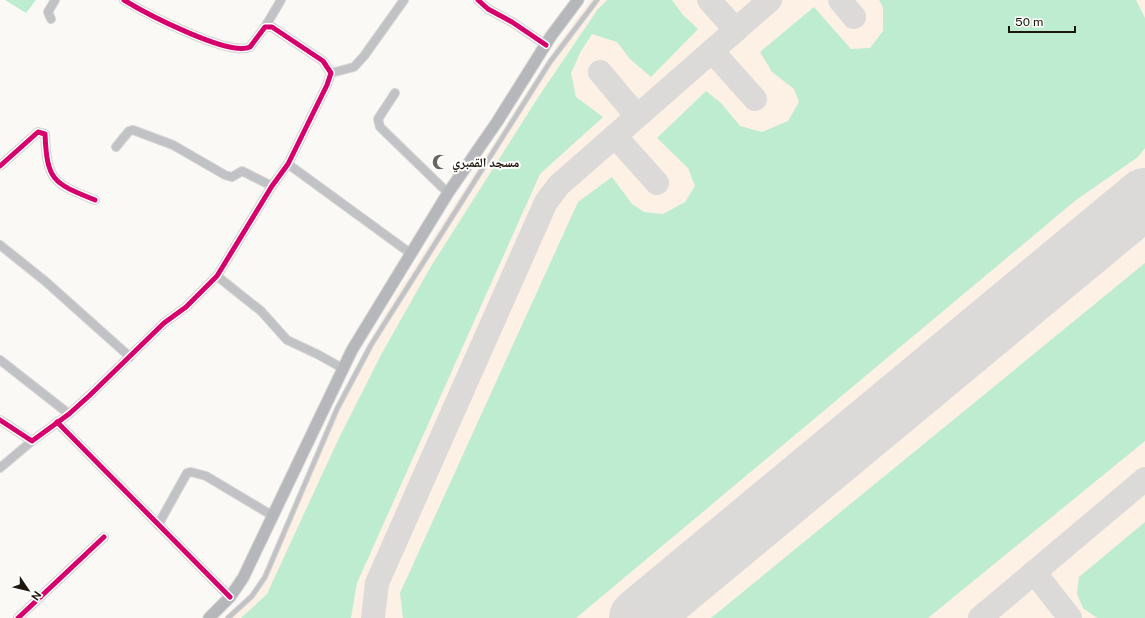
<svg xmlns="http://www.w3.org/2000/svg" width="1145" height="618" viewBox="0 0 1145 618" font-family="'Public Sans','Noto Naskh Arabic',sans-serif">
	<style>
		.built { fill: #fcf1e4 }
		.green { fill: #bdecd1 }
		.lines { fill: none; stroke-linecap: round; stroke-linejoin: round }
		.taxiway { stroke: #dbdad8; stroke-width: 24 }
		.runway { stroke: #dbdad8; stroke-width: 60 }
		.service-casing { stroke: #d7d5d1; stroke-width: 6 }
		.minor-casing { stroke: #d7d5d1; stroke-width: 10 }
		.secondary-casing { stroke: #d7d5d1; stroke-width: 13 }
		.service { stroke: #c1c2c6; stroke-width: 4 }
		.minor { stroke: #c1c2c6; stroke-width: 8 }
		.secondary { stroke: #b6b7bb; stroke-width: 11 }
		.cycleway-casing { stroke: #fff; stroke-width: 8 }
		.cycleway { stroke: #d6006c; stroke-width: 5 }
		.labels { text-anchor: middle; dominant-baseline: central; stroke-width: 4; stroke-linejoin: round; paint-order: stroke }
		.poi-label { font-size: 13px; font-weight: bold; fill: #1e150b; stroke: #fff; text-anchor: start }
	</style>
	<rect width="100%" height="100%" fill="#fbf9f6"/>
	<path class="built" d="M590,0H1145V618H223L257,588L342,393L370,340L399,290L555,48Z"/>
	<g class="green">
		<path d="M5,0H36L26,13Z"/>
		<path d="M607,0H672L683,15L698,29L651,77L630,59L617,42L592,34L581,51L571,73L576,97L603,117L540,174L357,583L351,618H241L267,594L339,438L382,353L430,268L539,96L598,9Z"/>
		<path d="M879,0H1136L1145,18V148L1138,157L1076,200L576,618H403L400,593L578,202L612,177L632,204L644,212L663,214L685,202L695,186L688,168L657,138L706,91L721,103L740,126L762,132L788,121L799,102L794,89L772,72L760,52L814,7L851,49L870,48L883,31V8Z"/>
		<path d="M1145,263V441L928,618H711Z"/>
		<path d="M1145,522V618H1097L1083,608L1077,594L1079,577Z"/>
	</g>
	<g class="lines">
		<g class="taxiway">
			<path d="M709,0L736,30"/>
			<path d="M840,0L854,17"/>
			<path d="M712,51L755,99"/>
			<path d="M600,72L637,116"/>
			<path d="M615,136L657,183"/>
			<path d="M1034,572L1070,618"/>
			<path d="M373,618L377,583L546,202L559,185L770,0"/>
			<path d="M980,618L1145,479"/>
		</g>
		<path class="runway" d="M639,618L1145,198"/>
		<defs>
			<path id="service" d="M228,618L252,596L265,577L337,409L371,345L550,62L597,0"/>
			<g id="minor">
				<path d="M478,0L488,9L512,22L546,45"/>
				<path d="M51,19L48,12L55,0"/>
				<path d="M265,27L281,0"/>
				<path d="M331,73L354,67L364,56L404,0"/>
				<path d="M395,93L378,119L380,127L448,193"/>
				<path d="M116,147L129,131L133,130L173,145L225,175L232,177L242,171L272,186"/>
				<path d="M288,164L410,253"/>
				<path d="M0,166L38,132L45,134C47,181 53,183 95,200"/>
				<path d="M0,245L45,281L130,357"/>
				<path d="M217,276L261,311L287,340L317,354L344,369"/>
				<path d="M0,360L69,414"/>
				<path d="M0,420L32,441L69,414L89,396L164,323L186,307L217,276L272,186L288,164L327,85L331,73L323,61L272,27H265L250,47C229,57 145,13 124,0"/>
				<path d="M57,422L230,597"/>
				<path d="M0,468L32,441"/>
				<path d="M158,525L187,473L191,472L206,476L273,516"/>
				<path d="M18,618L104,537"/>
			</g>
			<path id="secondary" d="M209,618L230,597L243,578L352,350L448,193L497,122L551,36L578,0"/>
		</defs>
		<use href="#service" class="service-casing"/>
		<use href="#minor" class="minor-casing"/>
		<use href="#secondary" class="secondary-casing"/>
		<use href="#service" class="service"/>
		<use href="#minor" class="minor"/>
		<use href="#secondary" class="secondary"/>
		<defs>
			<g id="cycleway">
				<path d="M478,0L488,9L512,22L546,45"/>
				<path d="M0,166L38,132L45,134C47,181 53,183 95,200"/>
				<path d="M0,420L32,441L69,414L89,396L164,323L186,307L217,276L272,186L288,164L327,85L331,73L323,61L272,27H265L250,47C229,57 145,13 124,0"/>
				<path d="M57,422L230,597"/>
				<path d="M18,618L104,537"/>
			</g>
		</defs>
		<use href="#cycleway" class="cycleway-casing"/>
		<use href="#cycleway" class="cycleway"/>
	</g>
	<defs>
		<symbol id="mosque-bare" viewBox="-9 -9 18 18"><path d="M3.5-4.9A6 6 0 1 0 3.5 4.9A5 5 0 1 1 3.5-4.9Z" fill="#6b655d" stroke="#fff" stroke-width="2.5" paint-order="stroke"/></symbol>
	</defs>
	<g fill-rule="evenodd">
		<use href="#mosque-bare" x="429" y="151" width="22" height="22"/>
	</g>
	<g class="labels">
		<g class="poi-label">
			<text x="452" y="162">مسجد القمبري</text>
		</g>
	</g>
	<g transform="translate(28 590) rotate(125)" stroke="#ffffff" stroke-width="3" paint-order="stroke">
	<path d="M0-3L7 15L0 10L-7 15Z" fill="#1e150b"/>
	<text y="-6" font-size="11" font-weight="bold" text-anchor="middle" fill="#1e150b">N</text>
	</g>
	<path d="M1009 26v6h66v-6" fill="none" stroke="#1e150b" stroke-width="2"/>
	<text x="1015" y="26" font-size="12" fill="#1e150b" stroke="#ffffff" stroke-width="3" paint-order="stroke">50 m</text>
</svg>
